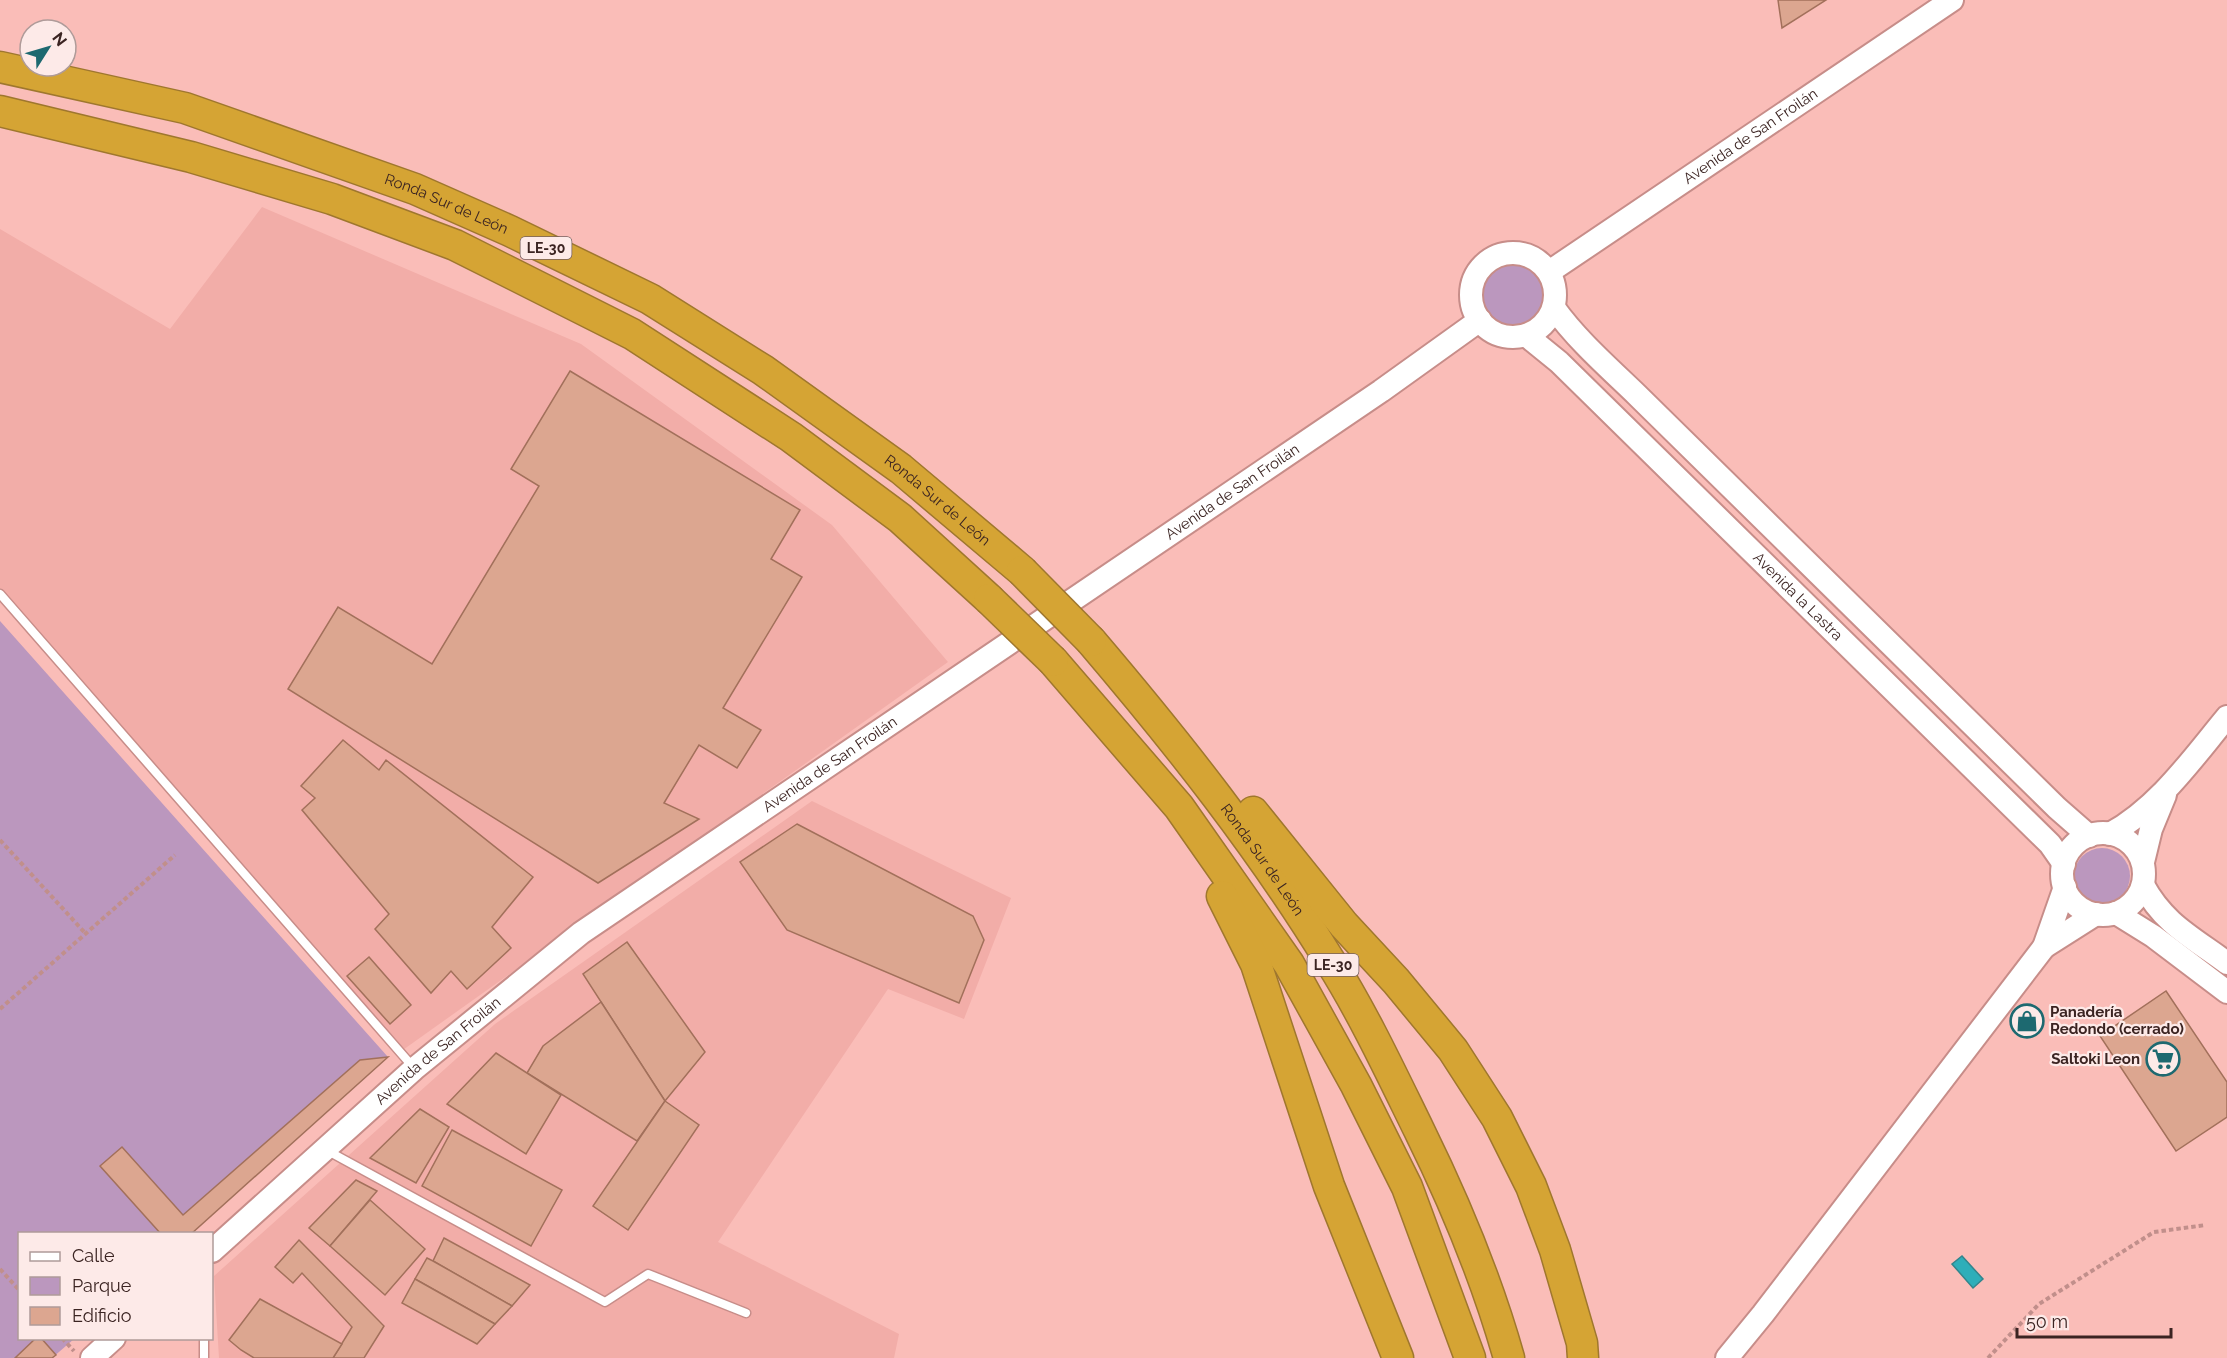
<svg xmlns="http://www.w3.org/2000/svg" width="2227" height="1358" viewBox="0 0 2227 1358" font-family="Raleway,sans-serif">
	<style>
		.built { fill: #f2ada8 }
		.green { fill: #bb97be }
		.water { fill: #2eaeb9; stroke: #32858c; stroke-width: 1.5 }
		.building { fill: #dca690; stroke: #a2705b; stroke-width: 1.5 }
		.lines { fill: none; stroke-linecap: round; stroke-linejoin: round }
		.lane-casing { stroke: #c78d89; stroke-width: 11 }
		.secondary-casing { stroke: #c78d89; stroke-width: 26 }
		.highway-casing { stroke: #9f772e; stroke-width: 33 }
		.path { stroke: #c18f8b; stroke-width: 4; stroke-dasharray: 4.5 3; stroke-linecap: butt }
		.lane { stroke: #fff; stroke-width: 8 }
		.secondary { stroke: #fff; stroke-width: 22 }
		.highway { stroke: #d5a434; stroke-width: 30 }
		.highway-bridge-casing { stroke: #9f772e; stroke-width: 33; stroke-linecap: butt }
		.highway-bridge { stroke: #d5a434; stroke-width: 30 }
		.labels { text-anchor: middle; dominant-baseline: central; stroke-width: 4.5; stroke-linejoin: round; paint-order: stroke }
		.shield { fill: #fdeae8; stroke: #755f5d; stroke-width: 1.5 }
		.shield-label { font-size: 14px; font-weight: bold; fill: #3b2422 }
		.street-label { font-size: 15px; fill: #3b2422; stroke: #fdeae8 }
		.poi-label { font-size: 15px; font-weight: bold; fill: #3b2422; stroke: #fdeae8; text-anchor: start }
	</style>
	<rect width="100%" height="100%" fill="#fabdb8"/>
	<g class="built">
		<path d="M262,207L581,344L832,525L948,662L400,1052L0,589V229L170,329Z"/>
		<path d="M812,801L1011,898L964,1019L888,989L718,1242L899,1334L894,1358H219L214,1276L495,1024Z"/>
	</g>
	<g class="green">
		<circle cx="1513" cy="295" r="32"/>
		<path d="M0,621L388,1057L191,1233L20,1234V1338L74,1339L52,1358H0Z"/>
		<circle cx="2102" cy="876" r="28"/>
	</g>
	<path class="water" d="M1962,1256L1983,1279L1973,1288L1952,1264Z"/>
	<g class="building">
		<path d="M1778,0H1826L1782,28Z"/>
		<path d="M570,371L800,510L771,559L802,577L723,708L761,730L737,768L699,745L664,803L699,819L598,883L288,689L338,607L432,664L539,486L511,469Z"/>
		<path d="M343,740L379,770L386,760L533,877L492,927L511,948L467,989L451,971L431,993L375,929L389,914L302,810L315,798L301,786Z"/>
		<path d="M797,824L973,916L984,940L959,1003L787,930L740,862Z"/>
		<path d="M627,942L705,1052L665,1101L583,974Z"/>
		<path d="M369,957L411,1005L390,1024L347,976Z"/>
		<path d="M2166,991L2227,1082V1117L2176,1151L2100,1036Z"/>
		<path d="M601,1002L665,1101L637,1141L527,1073L543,1046Z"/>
		<path d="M496,1053L561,1095L526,1154L447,1104Z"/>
		<path d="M388,1057L191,1234H161L100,1166L122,1147L183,1215L360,1060Z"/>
		<path d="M665,1101L699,1125L628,1230L593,1206Z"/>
		<path d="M420,1109L449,1127L416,1183L370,1158Z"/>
		<path d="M452,1130L562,1190L531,1246L422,1186Z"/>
		<path d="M356,1180L377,1191L330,1246L309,1228Z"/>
		<path d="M370,1200L425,1249L385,1295L330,1246Z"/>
		<path d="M444,1238L530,1285L512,1306L433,1261Z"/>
		<path d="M299,1240L384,1326L364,1358H333L352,1327L302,1273L293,1283L275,1267Z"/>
		<path d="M427,1258L433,1261L512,1306L495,1324L415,1279Z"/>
		<path d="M415,1279L495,1324L477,1344L402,1303Z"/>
		<path d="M260,1299L342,1344L333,1358H254L241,1350L229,1340Z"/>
		<path d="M36,1338H41L56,1355L52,1358H15Z"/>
	</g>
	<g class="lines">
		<defs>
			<g id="lane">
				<path d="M0,594L414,1068"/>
				<path d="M328,1151L605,1302L648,1274L746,1313"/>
				<path d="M204,1358V1338"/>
			</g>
			<g id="secondary">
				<circle cx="1513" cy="295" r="42"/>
				<path id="s1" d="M1549,272L1952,0"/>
				<path d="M1554,308C1577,340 1608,367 1637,395L2057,808L2089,836"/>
				<path id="s2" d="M1527,336L1559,362L2050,844L2064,864"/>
				<circle cx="2103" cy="874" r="41"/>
				<path d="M2110,834C2159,807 2192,759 2227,717"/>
				<path d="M2143,862L2151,829L2165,795"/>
				<path d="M2143,885C2164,924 2192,937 2227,963"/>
				<path d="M2116,913L2153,936L2227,992"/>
				<path d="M2044,947L2096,914"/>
				<path id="s3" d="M212,1251L414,1069L581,933L1381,391L1480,320"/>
				<path d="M92,1358L114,1338"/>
				<path d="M1727,1358L1763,1314L2044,947L2065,887"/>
			</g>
			<g id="highway">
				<path id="s4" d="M0,67L185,108L415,189L510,231L650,299L763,370L901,469L1022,571"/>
				<path d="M0,111L191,157L332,199L455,245L632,334L791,437L900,518L989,599"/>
				<path id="s5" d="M1091,641C1177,742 1261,848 1330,961C1364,1015 1391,1073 1419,1130C1455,1203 1487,1280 1509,1358"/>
				<path d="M1053,661L1179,807L1289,964L1356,1085L1407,1187L1470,1358"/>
				<path d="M1253,812L1344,925L1396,981L1453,1050L1497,1118L1531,1186L1555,1250L1582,1343L1583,1358"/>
				<path d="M1222,896L1256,964L1329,1186L1398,1358"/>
			</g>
		</defs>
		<use href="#lane" class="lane-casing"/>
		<use href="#secondary" class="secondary-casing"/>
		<use href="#highway" class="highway-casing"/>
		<g class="path">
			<path d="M0,840L86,934"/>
			<path d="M0,1009L175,855"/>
			<path d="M0,1269L20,1291"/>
			<path d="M62,1338L74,1351"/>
			<path d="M1988,1358L2039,1304L2154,1232L2206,1225"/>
		</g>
		<use href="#lane" class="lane"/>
		<use href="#secondary" class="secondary"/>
		<use href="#highway" class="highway"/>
		<defs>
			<g id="highway-bridge">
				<path d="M1022,571L1091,641"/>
				<path d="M989,599L1053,661"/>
			</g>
		</defs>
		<use href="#highway-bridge" class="highway-bridge-casing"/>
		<use href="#highway-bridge" class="highway-bridge"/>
	</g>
	<defs>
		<symbol id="shop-ring" viewBox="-11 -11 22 22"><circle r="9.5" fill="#fdeae8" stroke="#1d6970" stroke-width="1.5"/><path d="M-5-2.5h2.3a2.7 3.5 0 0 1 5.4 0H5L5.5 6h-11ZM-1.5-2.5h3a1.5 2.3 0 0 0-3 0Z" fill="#1d6970"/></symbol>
		<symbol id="supermarket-ring" viewBox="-11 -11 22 22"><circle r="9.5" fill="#fdeae8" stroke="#1d6970" stroke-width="1.5"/><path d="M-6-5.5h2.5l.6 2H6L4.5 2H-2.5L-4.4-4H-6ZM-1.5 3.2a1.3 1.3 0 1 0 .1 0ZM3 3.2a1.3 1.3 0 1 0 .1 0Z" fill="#1d6970"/></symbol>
	</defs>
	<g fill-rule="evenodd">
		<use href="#shop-ring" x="2008" y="1002" width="38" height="38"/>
		<use href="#supermarket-ring" x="2144" y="1040" width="38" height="38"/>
	</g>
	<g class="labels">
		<g class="shield">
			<rect x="520.5" y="237" width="51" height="22" rx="4.5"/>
			<rect x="1307.5" y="954" width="51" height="22" rx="4.5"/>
		</g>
		<g class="shield-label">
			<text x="546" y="248">LE-30</text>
			<text x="1333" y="965">LE-30</text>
		</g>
		<g class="street-label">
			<text stroke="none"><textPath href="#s1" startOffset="243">Avenida de San Froilán</textPath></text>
			<text stroke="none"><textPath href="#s4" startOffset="468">Ronda Sur de León</textPath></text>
			<text stroke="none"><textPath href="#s3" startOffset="1274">Avenida de San Froilán</textPath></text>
			<text stroke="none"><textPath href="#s4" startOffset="1044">Ronda Sur de León</textPath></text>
			<text stroke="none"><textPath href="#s2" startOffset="376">Avenida la Lastra</textPath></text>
			<text stroke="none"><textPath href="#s3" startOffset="788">Avenida de San Froilán</textPath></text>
			<text stroke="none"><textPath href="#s5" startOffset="278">Ronda Sur de León</textPath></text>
			<text stroke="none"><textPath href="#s3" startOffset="302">Avenida de San Froilán</textPath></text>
		</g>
		<g class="poi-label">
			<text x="2050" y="1012">Panadería<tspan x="2050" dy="17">Redondo (cerrado)</tspan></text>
			<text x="2140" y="1059" text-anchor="end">Saltoki Leon</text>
		</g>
	</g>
	<rect x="18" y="1232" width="195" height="108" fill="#fdeae8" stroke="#af9b99" stroke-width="1.5"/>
	<rect x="30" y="1252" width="30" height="9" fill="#ffffff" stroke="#af9b99" stroke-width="1.5"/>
	<text x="72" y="1262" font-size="18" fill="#3b2422">Calle</text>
	<rect x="30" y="1277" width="30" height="18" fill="#bb97be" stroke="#af9b99" stroke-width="1.5"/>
	<text x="72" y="1292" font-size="18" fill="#3b2422">Parque</text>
	<rect x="30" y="1307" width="30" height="18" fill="#dca690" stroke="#af9b99" stroke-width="1.5"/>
	<text x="72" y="1322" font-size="18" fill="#3b2422">Edificio</text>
	<g transform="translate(48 48) rotate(53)"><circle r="28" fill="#fdeae8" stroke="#af9b99" stroke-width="1.5"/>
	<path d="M0-4.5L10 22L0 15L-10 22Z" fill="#1d6970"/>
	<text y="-9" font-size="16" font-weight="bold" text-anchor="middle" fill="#3b2422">N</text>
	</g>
	<path d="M2017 1328v9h154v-9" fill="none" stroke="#3b2422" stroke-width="3"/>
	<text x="2026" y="1328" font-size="18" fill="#3b2422" stroke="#fdeae8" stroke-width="4.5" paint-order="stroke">50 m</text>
</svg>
